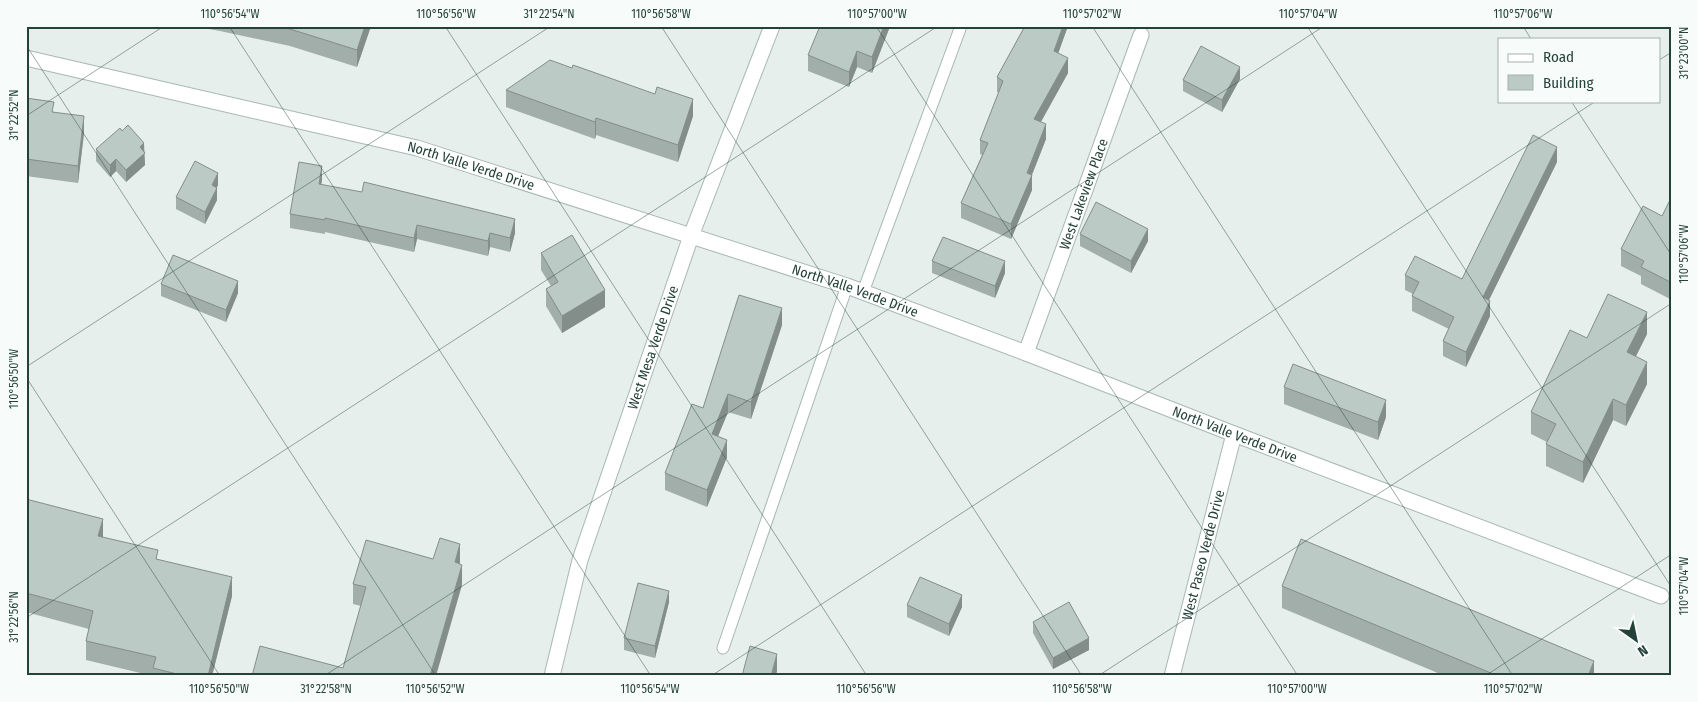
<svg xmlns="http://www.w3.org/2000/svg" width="1698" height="702" viewBox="0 0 1698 702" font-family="'Fira Sans Condensed',sans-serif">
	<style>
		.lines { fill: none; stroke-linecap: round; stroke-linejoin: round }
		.service-casing { stroke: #a8b8b2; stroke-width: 13 }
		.minor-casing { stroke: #a8b8b2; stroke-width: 17 }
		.service { stroke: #fff; stroke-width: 11 }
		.minor { stroke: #fff; stroke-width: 15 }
		.wall { fill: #a1aea9 }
		.shaded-wall { fill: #838d89 }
		.building { fill: #bbcac4; stroke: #838d89 }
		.ticks { fill: none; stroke: #24423a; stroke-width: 1; stroke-opacity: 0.45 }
		.labels { text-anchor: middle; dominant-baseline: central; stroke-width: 4.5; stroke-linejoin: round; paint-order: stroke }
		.street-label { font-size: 14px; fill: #24423a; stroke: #f7fbf9 }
		.neatline { fill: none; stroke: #24423a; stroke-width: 2 }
		.ticks-label { font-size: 12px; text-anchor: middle; fill: #24423a }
	</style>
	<rect width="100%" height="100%" fill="#e6efeb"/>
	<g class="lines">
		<defs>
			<g id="service">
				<path d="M863,292L961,26"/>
				<path d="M723,648L847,286"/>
			</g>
			<g id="minor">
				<path id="s1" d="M26,58L417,148L847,286L1026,353L1234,434L1661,596"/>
				<path id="s2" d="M1026,353L1141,35"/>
				<path id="s3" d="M552,676L580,560L691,236L772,26"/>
				<path id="s4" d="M1172,676L1234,434"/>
			</g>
		</defs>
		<use href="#service" class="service-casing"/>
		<use href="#minor" class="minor-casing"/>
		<use href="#service" class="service"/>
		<use href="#minor" class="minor"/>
	</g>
	<g class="wall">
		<path d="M192,26H370V29L357,67L290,46L220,31Z"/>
		<path d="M889,26V29L872,73L857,67L849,87L808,71V55Z"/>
		<path d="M1025,26H1068L1058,53L1068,73L1041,122L1046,139L1032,175V190L1011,239L961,218V203L982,155L980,154V140L999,93L997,92V77Z"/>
		<path d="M1366,26H1379L1378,29Z"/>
		<path d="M1240,79L1222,112L1183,91V80Z"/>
		<path d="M506,90L693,116L678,162L596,135L595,139L506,107Z"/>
		<path d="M26,98L54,112L84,133L78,183L26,176Z"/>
		<path d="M96,149L144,153L145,165L126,182L116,171L110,177L96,161Z"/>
		<path d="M1557,162L1489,300L1490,316L1466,367L1443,356V341L1449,329L1412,311V296L1413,294L1405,290V275L1462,279Z"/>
		<path d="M322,180L321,185L515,233L510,252L490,247L488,256L417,239L414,252L325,232V234L290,228V214Z"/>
		<path d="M218,185L217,187V200L205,224L176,209V197Z"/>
		<path d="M1672,199V300L1641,284V276L1621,266V249L1662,216Z"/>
		<path d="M1080,234L1148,241L1131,273L1080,246Z"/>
		<path d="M541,253L605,307L562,333L546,306V289L551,286L541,270Z"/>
		<path d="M932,261L1005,273L995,298L932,273Z"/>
		<path d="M161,284L238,293L226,322L161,296Z"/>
		<path d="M782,325L751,419L728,412L718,436L727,457L707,507L665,490V473L703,408Z"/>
		<path d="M1647,334L1636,356L1647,384L1626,426L1613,420L1583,483L1546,466V444L1547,442L1531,434V412L1587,338Z"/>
		<path d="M1284,387L1386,417L1378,440L1284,404Z"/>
		<path d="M26,499L103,537L158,560L232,596L212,676H153L86,660V641L89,629L26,612Z"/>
		<path d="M433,559L460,564L462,585L343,668L361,606L353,604V584Z"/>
		<path d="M1282,586L1594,676H1445L1282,608Z"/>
		<path d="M669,602L655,658L624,650V638Z"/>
		<path d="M907,605L962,607L949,636L907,617Z"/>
		<path d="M1033,622L1089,650L1053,669L1033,633Z"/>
	</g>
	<g class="shaded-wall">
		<path d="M365,26H370V29L357,67V50Z"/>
		<path d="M884,26H889V29L872,73V57Z"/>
		<path d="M1063,26H1068L1054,65V51Z"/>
		<path d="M857,51V67L849,87V72Z"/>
		<path d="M1068,58V73L1034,134V119Z"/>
		<path d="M1240,67V79L1222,112V100Z"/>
		<path d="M693,99V116L678,162V145Z"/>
		<path d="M84,116V133L78,183V166Z"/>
		<path d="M596,118V135L595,139V122Z"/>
		<path d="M1046,124V139L1031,177L1032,175V190L1011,239V224L1027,173Z"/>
		<path d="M144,143L145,165L126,182V170L140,147Z"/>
		<path d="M1557,147V162L1483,312V297Z"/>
		<path d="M116,159V171L110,177V165Z"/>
		<path d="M322,166V180L319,198V184Z"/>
		<path d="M218,173V185L212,197V185Z"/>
		<path d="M217,188V200L205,224V212Z"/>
		<path d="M515,219V233L510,252V238Z"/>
		<path d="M417,225V239L414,252V238Z"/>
		<path d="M1148,229V241L1131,273V261Z"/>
		<path d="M490,233V247L488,256V241Z"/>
		<path d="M1005,261V273L995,298V286Z"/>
		<path d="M238,281V293L226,322V310Z"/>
		<path d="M605,290V307L562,333V316Z"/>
		<path d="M1490,301V316L1466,367V352Z"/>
		<path d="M782,308V325L751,419V402Z"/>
		<path d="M1647,312V334L1627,374V352Z"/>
		<path d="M1647,362V384L1626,426V405Z"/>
		<path d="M728,394V412L712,451V434Z"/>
		<path d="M1613,399V420L1583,483V462Z"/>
		<path d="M1386,400V417L1378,440V422Z"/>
		<path d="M727,440V457L707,507V490Z"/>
		<path d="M103,519V538L98,536Z"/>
		<path d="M460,544V564L455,562Z"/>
		<path d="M462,565V585L436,676H430Z"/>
		<path d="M232,577V596L212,676H208Z"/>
		<path d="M669,591V602L655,658V646Z"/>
		<path d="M962,595V607L949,636V624Z"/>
		<path d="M1089,638V650L1053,669V658Z"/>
		<path d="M777,654V671L776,676H771Z"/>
		<path d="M1594,661V676H1588Z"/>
	</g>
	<g class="building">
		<path d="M276,26H365L357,50L290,29Z"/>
		<path d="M820,26H884L872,57L857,51L849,72L808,55Z"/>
		<path d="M1025,26H1063L1054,51L1068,58L1034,119L1046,124L1027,173L1032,175L1011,224L961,203L988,143L980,140L1003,81L997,77Z"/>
		<path d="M1201,46L1240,67L1222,100L1183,80Z"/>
		<path d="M550,60L572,68L573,65L655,94L657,87L693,99L678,145L596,118L595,122L506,90Z"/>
		<path d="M26,98L54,102L52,112L84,116L78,166L26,159Z"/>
		<path d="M128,125L144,143L140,147L145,153L126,170L116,159L110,165L96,149L120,128L122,131Z"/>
		<path d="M1533,135L1557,147L1483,297L1490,301L1466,352L1443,341L1454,317L1412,296L1419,282L1405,275L1415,256L1462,279Z"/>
		<path d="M195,161L218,173L212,185L217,188L205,212L176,197Z"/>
		<path d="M299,162L322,166L319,184L362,192L364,182L515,219L510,238L490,233L488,241L417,225L414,238L325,218V220L290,214Z"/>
		<path d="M1671,198L1672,199V283L1641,267L1644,261L1621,249L1643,206L1662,216Z"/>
		<path d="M1096,202L1148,229L1131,261L1080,234Z"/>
		<path d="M572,235L605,290L562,316L546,289L558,282L541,253Z"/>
		<path d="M943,237L1005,261L995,286L932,261Z"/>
		<path d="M173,255L238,281L226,310L161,284Z"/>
		<path d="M1608,294L1647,312L1627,352L1647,362L1626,405L1613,399L1583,462L1546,444L1556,424L1531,412L1570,330L1587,338Z"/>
		<path d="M739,295L782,308L751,402L728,394L712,434L727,440L707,490L665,473L692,404L703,408Z"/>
		<path d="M1293,364L1386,400L1378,422L1284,387Z"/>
		<path d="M26,499L103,519L98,536L158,550L156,559L232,577L208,676H185L153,668L156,657L86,641L93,611L26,593Z"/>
		<path d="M440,538L460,544L455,562L462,565L430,676H252L260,646L343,668L366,587L353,584L366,540L433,559Z"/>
		<path d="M1301,539L1594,661L1588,676H1498L1282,586Z"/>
		<path d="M920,577L962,595L949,624L907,605Z"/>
		<path d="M638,583L669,591L655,646L624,638Z"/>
		<path d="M1069,602L1089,638L1053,658L1033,622Z"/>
		<path d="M750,646L777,654L771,676H742Z"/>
	</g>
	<path class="ticks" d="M229,26L651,676M445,26L867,676M661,26L1082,676M876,26L1298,676M1092,26L1513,676M1307,26L1672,588M1523,26L1531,39M26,45L436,676M1659,60L1672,52M1571,101L1672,256M26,116L164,26M26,367L551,26M26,377L220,676M26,618L938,26M324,676L1324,26M711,676L1596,101M1098,676L1672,303M1485,676L1672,554"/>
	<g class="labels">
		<g class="street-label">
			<text stroke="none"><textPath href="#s1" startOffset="458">North Valle Verde Drive</textPath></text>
			<text stroke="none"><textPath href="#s2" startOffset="169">West Lakeview Place</textPath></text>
			<text stroke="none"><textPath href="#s1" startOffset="862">North Valle Verde Drive</textPath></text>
			<text stroke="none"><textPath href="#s3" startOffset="344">West Mesa Verde Drive</textPath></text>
			<text stroke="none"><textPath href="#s1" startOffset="1268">North Valle Verde Drive</textPath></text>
			<text stroke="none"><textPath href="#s4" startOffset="125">West Paseo Verde Drive</textPath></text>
		</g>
	</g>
	<rect width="1698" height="702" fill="none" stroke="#f7fbf9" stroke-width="55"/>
	<rect x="1498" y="38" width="162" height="65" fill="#f7fbf9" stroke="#a3b1ad"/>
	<rect x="1508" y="54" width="25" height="8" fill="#ffffff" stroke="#a3b1ad"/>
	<text x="1543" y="62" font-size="15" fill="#24423a">Road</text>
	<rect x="1508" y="75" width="25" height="15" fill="#bbcac4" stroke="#a3b1ad"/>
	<text x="1543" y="88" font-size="15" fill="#24423a">Building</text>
	<g transform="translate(1636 640) rotate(147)" stroke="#f7fbf9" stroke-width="4" paint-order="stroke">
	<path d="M0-4L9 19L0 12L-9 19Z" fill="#24423a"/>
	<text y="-8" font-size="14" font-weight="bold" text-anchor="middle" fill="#24423a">N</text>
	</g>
	<rect x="28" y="28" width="1642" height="646" class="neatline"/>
	<g class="ticks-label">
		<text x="230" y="18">110°56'54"W</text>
		<text x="446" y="18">110°56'56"W</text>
		<text x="549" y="18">31°22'54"N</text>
		<text x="661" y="18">110°56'58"W</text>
		<text x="877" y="18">110°57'00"W</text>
		<text x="1092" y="18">110°57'02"W</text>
		<text x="1308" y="18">110°57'04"W</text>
		<text x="1523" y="18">110°57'06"W</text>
		<text transform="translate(1684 53) rotate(-90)" y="4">31°23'00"N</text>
		<text transform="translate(14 115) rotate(-90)" y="4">31°22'52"N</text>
		<text transform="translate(1684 254) rotate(-90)" y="4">110°57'06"W</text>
		<text transform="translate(14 379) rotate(-90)" y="4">110°56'50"W</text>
		<text transform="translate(1684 586) rotate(-90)" y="4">110°57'04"W</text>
		<text transform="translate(14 617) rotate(-90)" y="4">31°22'56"N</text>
		<text x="219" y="693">110°56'50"W</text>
		<text x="326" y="693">31°22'58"N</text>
		<text x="435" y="693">110°56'52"W</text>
		<text x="650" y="693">110°56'54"W</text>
		<text x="866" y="693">110°56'56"W</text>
		<text x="1082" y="693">110°56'58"W</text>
		<text x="1297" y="693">110°57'00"W</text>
		<text x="1513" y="693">110°57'02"W</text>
	</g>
</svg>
